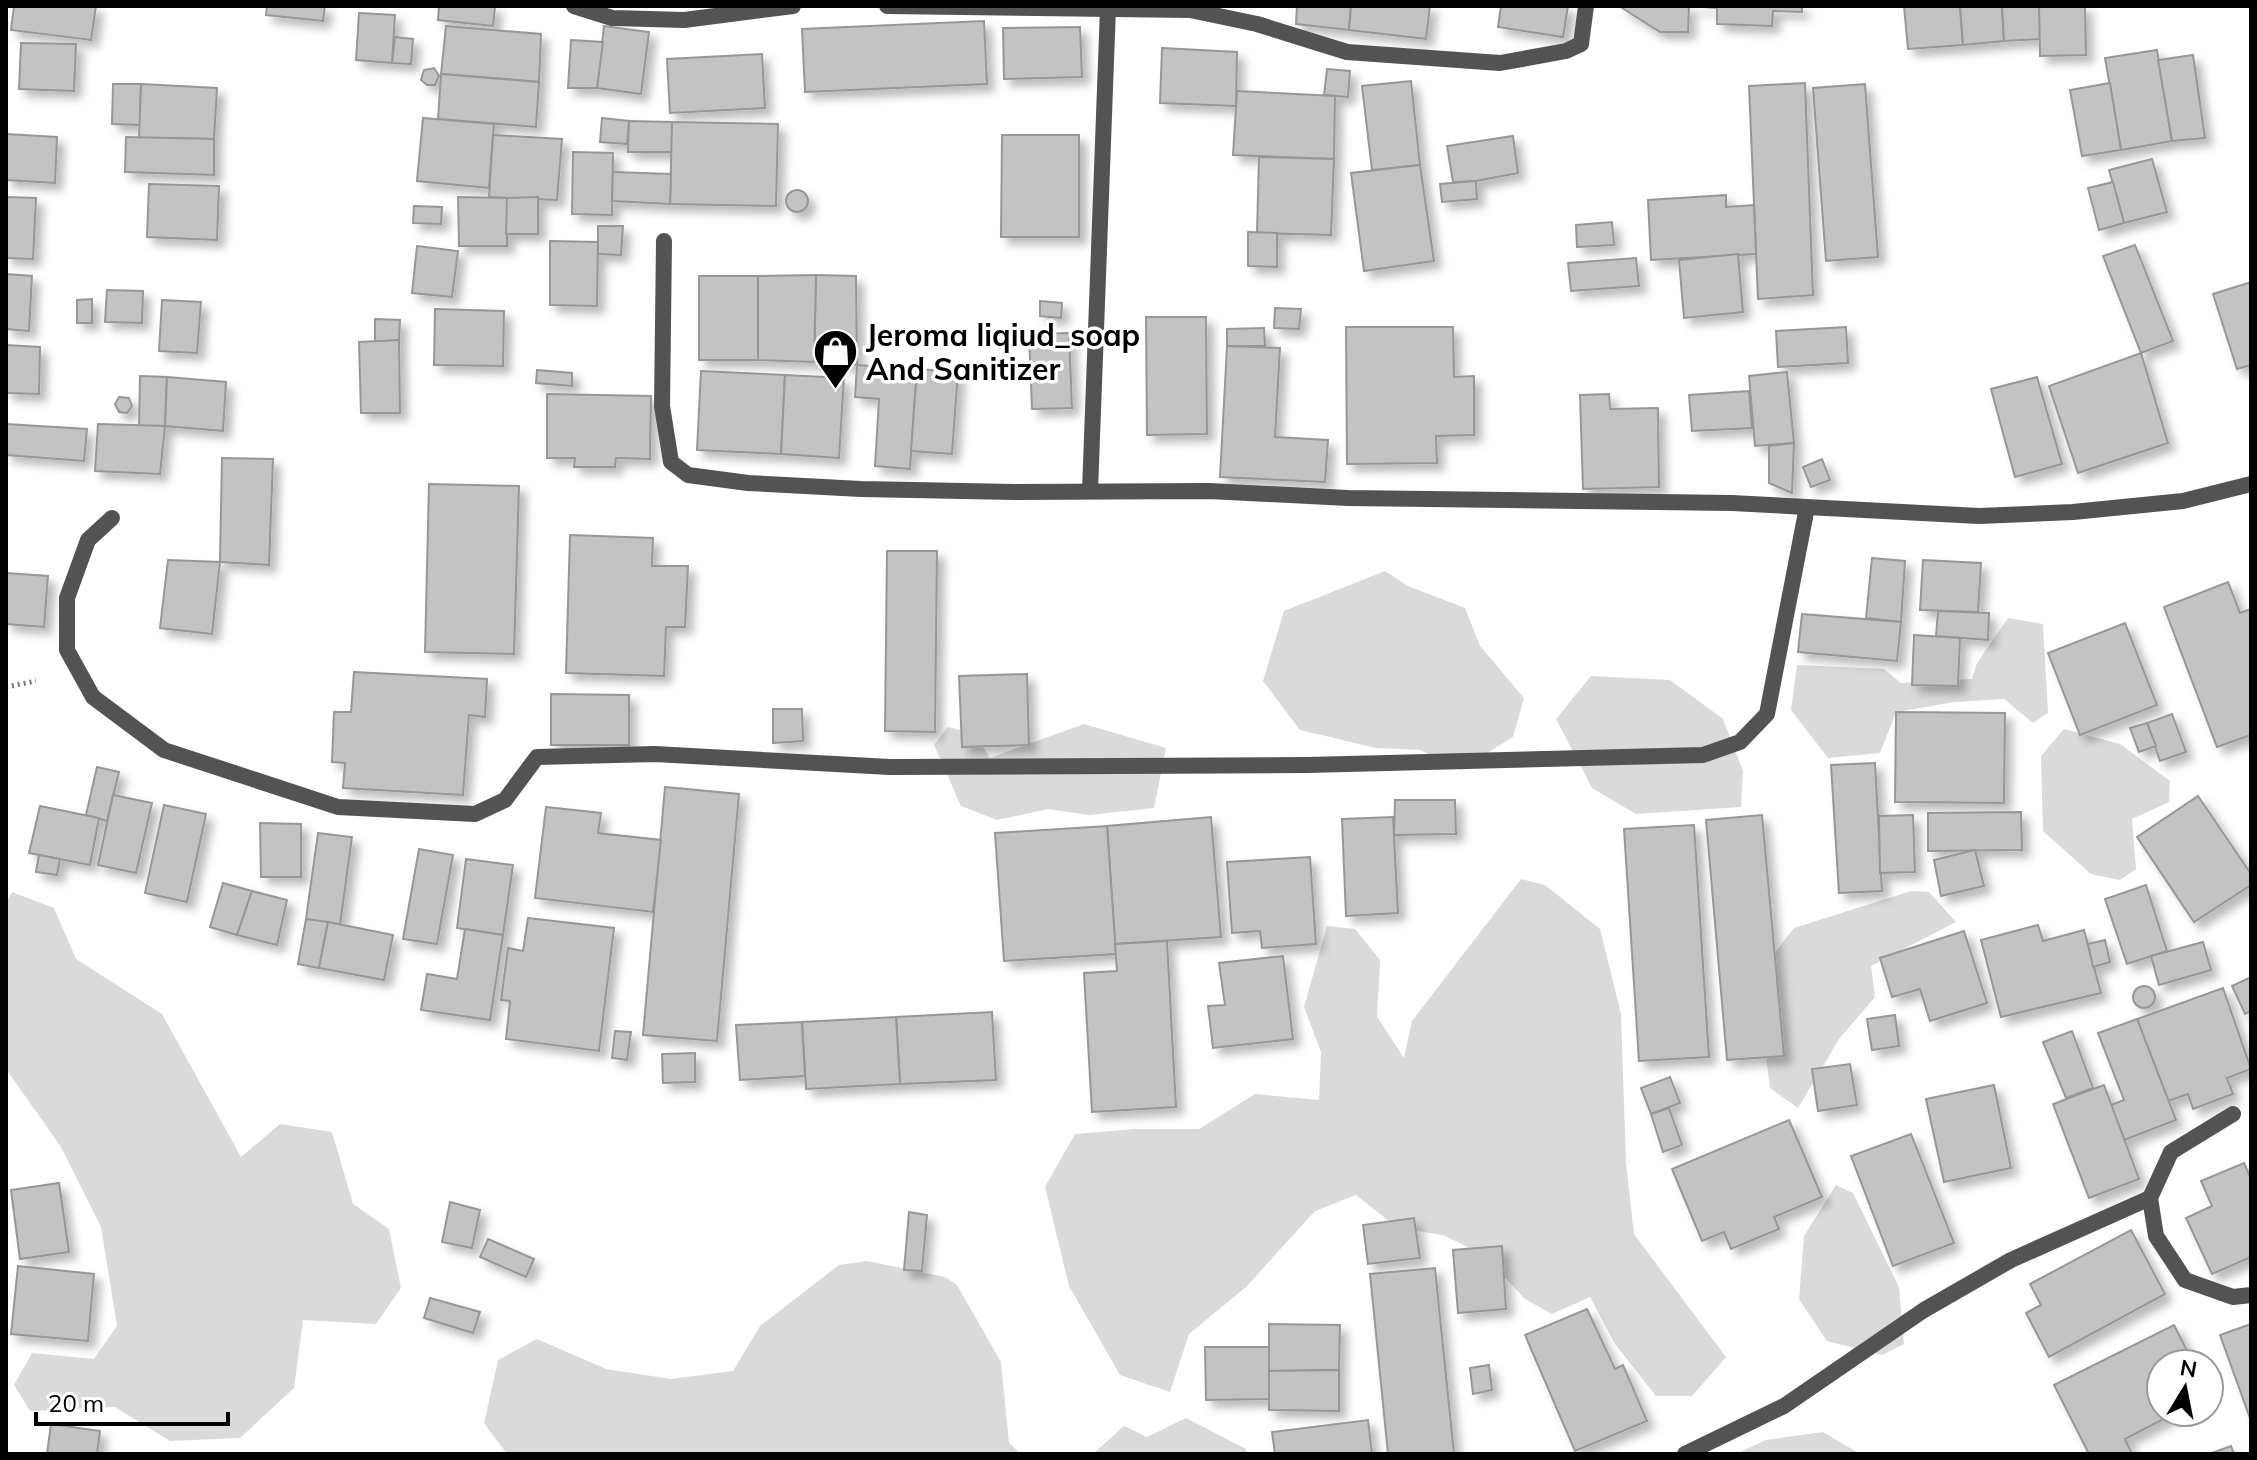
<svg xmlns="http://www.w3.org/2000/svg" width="2257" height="1460" viewBox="0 0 2257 1460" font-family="Mulish,sans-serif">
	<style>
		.green { fill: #dadada }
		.building { fill: #c3c3c3; stroke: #979797; stroke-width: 2; filter: url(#shadow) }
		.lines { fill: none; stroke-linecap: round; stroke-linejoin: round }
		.path { stroke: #757575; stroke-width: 5; stroke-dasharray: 2 4; stroke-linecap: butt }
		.minor { stroke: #535353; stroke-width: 16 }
		.labels { text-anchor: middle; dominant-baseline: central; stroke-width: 7; stroke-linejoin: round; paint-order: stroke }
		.poi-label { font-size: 30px; font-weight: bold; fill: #000; stroke: #fff; text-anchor: start }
	</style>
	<defs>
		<filter id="shadow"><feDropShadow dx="7" dy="7" stdDeviation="4" flood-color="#0004"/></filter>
	</defs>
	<rect width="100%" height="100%" fill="#fff"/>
	<g class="green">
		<path d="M1385,571L1408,586L1465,608L1480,646L1524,698L1513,737L1460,770L1420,750L1376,748L1300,730L1263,681L1284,611Z"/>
		<path d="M2008,618L2043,624L2048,713L2033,723L2004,699L1955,702L1896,712L1880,753L1828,758L1791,710L1797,665L1884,669L1901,683L1972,679L1977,663Z"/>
		<path d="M1591,676L1670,680L1723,719L1743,771L1741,807L1636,814L1592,788L1556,719Z"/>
		<path d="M1084,724L1166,748L1154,808L1089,815L1048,809L997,820L961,806L934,745L948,727L975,734L990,758Z"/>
		<path d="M2064,729L2120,744L2170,781L2169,802L2132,819L2136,869L2120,880L2091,874L2043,831L2041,756Z"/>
		<path d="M1521,879L1545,885L1600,929L1621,1014L1626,1163L1634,1234L1726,1357L1692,1396H1656L1615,1344L1590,1297L1552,1314L1525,1299L1484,1255L1443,1235L1398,1228L1356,1195L1315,1211L1246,1287L1189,1334L1170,1392L1120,1375L1069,1286L1045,1187L1075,1134L1134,1129H1199L1255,1094L1319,1100L1321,1052L1304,1007L1327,926L1355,929L1380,960L1377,1017L1404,1058L1412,1021Z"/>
		<path d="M1911,891L1929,892L1956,922L1871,966L1875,997L1839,1039L1798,1108L1770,1088L1756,977L1794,928Z"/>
		<path d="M12,892L54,908L76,959L162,1014L241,1157L280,1124L332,1132L353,1204L389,1229L401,1288L376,1324L303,1320L294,1388L240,1438L170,1441L115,1407L30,1411L14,1385L32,1353L94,1359L117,1326L101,1227L61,1147L6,1069V904Z"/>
		<path d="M1836,1185L1853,1193L1899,1287L1904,1344L1882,1355L1827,1341L1799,1299L1804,1236Z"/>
		<path d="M867,1261L945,1277L957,1285L1001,1362L1009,1443L1021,1454H507L484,1423L498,1360L537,1339L606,1369L671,1379L733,1371L760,1326L839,1265Z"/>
		<path d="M1186,1418L1246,1449L1247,1454H1093L1124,1426L1147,1437Z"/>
		<path d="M1823,1432L1860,1454H1736L1766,1440Z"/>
	</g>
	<g class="building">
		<path d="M14,6H96L91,40L11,30Z"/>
		<path d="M267,6H325L323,21L266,15Z"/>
		<path d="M439,6H495L493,26L438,20Z"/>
		<path d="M1297,6H1351L1349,30L1296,24Z"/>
		<path d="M1351,6H1430L1426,39L1349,30Z"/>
		<path d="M1501,6H1568L1563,37L1498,27Z"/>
		<path d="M1619,6H1689L1688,32H1660Z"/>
		<path d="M1689,6H1802V12L1773,11L1772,26L1717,24V8Z"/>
		<path d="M1904,6H1960L1963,45L1908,49Z"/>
		<path d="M1960,6H2002L2004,41L1963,45Z"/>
		<path d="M2002,6H2039L2041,39L2004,41Z"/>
		<path d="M2039,6H2085L2086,55L2040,56Z"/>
		<path d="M359,13L395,15L392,63L356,60Z"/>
		<path d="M984,21L987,84L805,92L802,29Z"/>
		<path d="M446,26L541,34L539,82L441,74Z"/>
		<path d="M604,26L649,32L641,94L597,88Z"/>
		<path d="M1080,27L1082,77L1004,79L1003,28Z"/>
		<path d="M395,37L413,39L411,64L392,63Z"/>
		<path d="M571,40L603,42L597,88H568Z"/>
		<path d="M21,43L76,44L74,91L19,89Z"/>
		<path d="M1162,48L1237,52L1236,106L1160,103Z"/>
		<path d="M2157,50L2172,141L2121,150L2105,58Z"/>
		<path d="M762,54L765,108L670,113L667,59Z"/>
		<path d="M2193,55L2205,138L2172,141L2158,60Z"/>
		<path d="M434,68L439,76L435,85H427L421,80L424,70Z"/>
		<path d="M1327,69L1350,71L1348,97L1324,95Z"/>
		<path d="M441,74L539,82L536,127L438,119Z"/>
		<path d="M1411,81L1420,165L1372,170L1362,86Z"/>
		<path d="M1805,83L1813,295L1758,299L1749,86Z"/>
		<path d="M2110,83L2121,150L2082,156L2070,90Z"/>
		<path d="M113,84H141L140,125L112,124Z"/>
		<path d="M141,84L217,88L214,139L139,138Z"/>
		<path d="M1865,84L1878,257L1826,261L1813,88Z"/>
		<path d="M1237,91L1335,96L1334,159L1233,155Z"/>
		<path d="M423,118L494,124L489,188L417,181Z"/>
		<path d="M602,118L629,121L627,144L600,142Z"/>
		<path d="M629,121L672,122V152H628Z"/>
		<path d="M672,122L778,124L776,206L670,204Z"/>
		<path d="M6,134L57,137L55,183L6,180Z"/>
		<path d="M493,135L562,139L557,200L489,197Z"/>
		<path d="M1002,135H1079V237H1001Z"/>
		<path d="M1513,136L1518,173L1476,181L1453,182L1447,146Z"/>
		<path d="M126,137L214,139V175L125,172Z"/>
		<path d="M573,152L613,153L612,215L572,214Z"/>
		<path d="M1259,157L1334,159L1331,235L1257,233Z"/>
		<path d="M2152,159L2167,212L2124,223L2109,170Z"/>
		<path d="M1420,165L1434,261L1364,271L1351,173Z"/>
		<path d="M613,172L671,174L670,204L612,201Z"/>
		<path d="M1476,181L1477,199L1442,202L1440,184Z"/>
		<path d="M2113,182L2124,223L2099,230L2088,188Z"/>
		<path d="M149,184L219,186L217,240L147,237Z"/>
		<circle cx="797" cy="201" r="11"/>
		<path d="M1726,195V207L1754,205L1756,254L1651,260L1648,200Z"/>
		<path d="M6,197L36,198L33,259L6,258Z"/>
		<path d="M458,197L507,198V246H459Z"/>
		<path d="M538,197V234H506L507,198Z"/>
		<path d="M414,206L442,207L441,224L413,223Z"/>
		<path d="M1612,222L1614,245L1577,247L1576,225Z"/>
		<path d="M598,226H623L621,255L598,254Z"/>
		<path d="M1248,232L1277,233V267L1248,266Z"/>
		<path d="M550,241L598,242L597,306L550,305Z"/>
		<path d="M2135,245L2173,341L2141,353L2103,256Z"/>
		<path d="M417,246L458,251L452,297L412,293Z"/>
		<path d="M1738,254L1743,312L1684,318L1679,260Z"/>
		<path d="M1636,258L1639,286L1571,291L1568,263Z"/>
		<path d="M6,274L32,276L29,331L6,329Z"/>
		<path d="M816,275L856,276L857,365L814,362Z"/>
		<path d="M816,275L814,362L758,360V276Z"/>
		<rect x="699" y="276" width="59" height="84"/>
		<path d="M2251,282V365L2237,369L2213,294Z"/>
		<path d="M107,290L143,291L142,323L105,322Z"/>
		<path d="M92,299V323H77V300Z"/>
		<path d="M162,300L201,302L197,353L159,351Z"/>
		<path d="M1040,301L1062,303L1061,318L1040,316Z"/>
		<path d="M1275,308L1301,309L1299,329L1274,328Z"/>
		<path d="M435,309L504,311L503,366L434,365Z"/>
		<path d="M1146,317H1206L1207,434L1147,435Z"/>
		<path d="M375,319L400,320L399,340L375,342Z"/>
		<path d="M1346,327H1453L1454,377L1474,376V435L1436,436L1437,463L1347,464Z"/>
		<path d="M1846,327L1848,363L1778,367L1776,331Z"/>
		<path d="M1264,328L1265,346H1227V329Z"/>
		<path d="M1069,333L1072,408L1032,409L1029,334Z"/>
		<path d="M399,340L400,413H361L359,342Z"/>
		<path d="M6,345L40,347L39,394L6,393Z"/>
		<path d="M1227,346L1280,348L1275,437L1328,440L1325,482L1220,477Z"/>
		<path d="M2141,353L2168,443L2078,473L2049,386Z"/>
		<path d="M857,365L917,369L910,469L875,466L879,399L855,397Z"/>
		<path d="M917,369L958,372L952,454L911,451Z"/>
		<path d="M537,370L572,373V386L536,383Z"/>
		<path d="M701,371L785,375L781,454L697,450Z"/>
		<path d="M1787,372L1794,443L1755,446L1749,376Z"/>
		<path d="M785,375L844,378L839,458L781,454Z"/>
		<path d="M140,376L167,377L165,426H139Z"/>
		<path d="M167,377L226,382L223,431L165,426Z"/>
		<path d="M2037,377L2062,464L2015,477L1991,389Z"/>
		<path d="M1749,391L1752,428L1692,431L1689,395Z"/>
		<path d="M547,394L651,396L650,459L616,458L615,467H574L575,458H547Z"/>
		<path d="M1609,394L1610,409L1658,408L1659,487L1583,489L1580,395Z"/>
		<path d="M119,397L129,398L132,406L127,413L119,412L115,404Z"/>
		<path d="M6,424L87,429L84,461L6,455Z"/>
		<path d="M98,424L165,426L160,474L95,471Z"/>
		<path d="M1794,443L1792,493L1769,483V446Z"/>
		<path d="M222,458L273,459L269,565L220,562Z"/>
		<path d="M1822,459L1830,480L1811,487L1803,467Z"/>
		<path d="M429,484L519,486L514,654L425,652Z"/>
		<path d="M570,535L653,538L652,566H688L685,627H666L664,676L566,673Z"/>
		<path d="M887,551H937L935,732L885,731Z"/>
		<path d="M1872,558L1905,561L1901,622L1866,618Z"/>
		<path d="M168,560L220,562L212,634L160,628Z"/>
		<path d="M1923,560L1981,563L1978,612L1920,610Z"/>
		<path d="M6,573L48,576L44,627L6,624Z"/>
		<path d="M2228,582L2240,613L2251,609V735L2217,747L2164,607Z"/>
		<path d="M1938,611L1989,613L1988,640L1936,636Z"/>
		<path d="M1802,614L1901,622L1897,661L1798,652Z"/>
		<path d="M2125,623L2157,705L2080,735L2048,653Z"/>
		<path d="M1914,635L1960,638L1958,686L1912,685Z"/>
		<path d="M354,672L487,679L485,717L469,715L463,795L343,788L345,763L332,762L334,712H351Z"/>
		<path d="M1027,674L1029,745L962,747L959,676Z"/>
		<path d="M551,694L629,695V745H551Z"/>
		<path d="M773,709H802L803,741L773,743Z"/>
		<path d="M1896,712L2005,713L2004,803L1895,802Z"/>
		<path d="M2172,714L2186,752L2160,761L2147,723Z"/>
		<path d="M2147,723L2156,746L2139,752L2130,728Z"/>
		<path d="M1875,763L1882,891L1839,893L1831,765Z"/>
		<path d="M97,767L119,772L107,821L86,815Z"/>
		<path d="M665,787L739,794L717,1041L643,1035Z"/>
		<path d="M113,795L152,803L136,873L98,865Z"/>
		<path d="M2198,796L2251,874V885L2194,922L2137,837Z"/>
		<path d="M1395,800H1455L1456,834L1394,835Z"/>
		<path d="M164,805L206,814L187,902L145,893Z"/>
		<path d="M40,806L99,818L90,865L29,853Z"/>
		<path d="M546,807L601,813L598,833L661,840L653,912L535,898Z"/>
		<path d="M2021,812L2022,850L1928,851V813Z"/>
		<path d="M1762,815L1784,1056L1727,1060L1706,820Z"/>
		<path d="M1913,815L1915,872L1880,873L1879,816Z"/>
		<path d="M1211,817L1221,937L1115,944L1107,826Z"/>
		<path d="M1393,817L1398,913L1346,916L1342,819Z"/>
		<path d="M260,823L301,824V877H261Z"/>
		<path d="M1694,825L1709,1057L1639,1061L1624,829Z"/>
		<path d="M1107,826L1116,954L1004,961L995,833Z"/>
		<path d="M318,833L352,837L340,925L306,919Z"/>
		<path d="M419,849L453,855L437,944L403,939Z"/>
		<path d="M1975,850L1984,886L1941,896L1934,860Z"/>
		<path d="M39,855L60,859L57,875L36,872Z"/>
		<path d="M1310,857L1316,944L1262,948L1260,931L1232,933L1227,862Z"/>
		<path d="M466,859L513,865L503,935L457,928Z"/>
		<path d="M223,883L252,891L237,935L210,927Z"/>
		<path d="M2146,885L2167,951L2127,964L2105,899Z"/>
		<path d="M252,891L287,900L277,945L237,935Z"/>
		<path d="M528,918L614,928L599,1051L506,1039L510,1001L501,1000L508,948L523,951Z"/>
		<path d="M306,919L328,922L319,968L298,964Z"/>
		<path d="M328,922L393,935L384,980L319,968Z"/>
		<path d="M2038,925L2043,941L2084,930L2101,993L2001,1017L1981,940Z"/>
		<path d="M465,929L503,935L490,1020L421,1010L427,974L457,979Z"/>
		<path d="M1964,931L1987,1003L1930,1021L1920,989L1892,997L1880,958Z"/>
		<path d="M2105,940L2110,962L2093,967L2088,944Z"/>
		<path d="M1167,941L1176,1107L1092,1112L1084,973L1117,971L1115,944Z"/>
		<path d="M2203,942L2211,970L2159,985L2151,956Z"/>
		<path d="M1283,956L1293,1039L1213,1048L1208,1006L1225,1005L1219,963Z"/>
		<path d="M2251,977V1011L2245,1014L2232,986Z"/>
		<circle cx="2144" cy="997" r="11"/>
		<path d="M2223,988L2251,1069L2227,1078L2233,1094L2193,1109L2188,1094L2168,1101L2137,1019Z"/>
		<path d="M992,1012L996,1080L900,1084L896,1017Z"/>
		<path d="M1895,1015L1899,1046L1872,1050L1867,1019Z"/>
		<path d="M896,1017L900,1084L806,1089L802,1022Z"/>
		<path d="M2137,1019L2176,1120L2124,1140L2111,1105L2124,1100L2098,1033Z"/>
		<path d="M802,1022L805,1076L740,1080L736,1025Z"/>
		<path d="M615,1031L631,1032L627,1060L612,1058Z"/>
		<path d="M2072,1031L2093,1088L2066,1098L2043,1042Z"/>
		<path d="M695,1053V1082L663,1083L662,1054Z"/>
		<path d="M1850,1064L1857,1105L1818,1111L1812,1069Z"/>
		<path d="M1670,1077L1680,1103L1651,1114L1641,1088Z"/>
		<path d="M1994,1085L2011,1168L1944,1182L1926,1099Z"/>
		<path d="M2104,1085L2139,1179L2089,1198L2053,1104Z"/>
		<path d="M1669,1108L1682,1145L1663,1152L1651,1114Z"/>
		<path d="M1789,1120L1822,1197L1774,1217L1779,1229L1731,1249L1724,1232L1702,1241L1672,1169Z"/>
		<path d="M1911,1134L1954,1243L1893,1266L1851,1156Z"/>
		<path d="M2244,1163L2251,1179V1257L2212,1274L2186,1218L2212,1206L2201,1181Z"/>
		<path d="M59,1183L69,1252L20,1259L11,1190Z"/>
		<path d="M450,1202L480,1210L472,1248L442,1242Z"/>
		<path d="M909,1212L927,1215L922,1271L904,1270Z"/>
		<path d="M1414,1218L1420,1258L1368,1264L1363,1225Z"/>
		<path d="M2131,1230L2165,1294L2049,1357L2026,1313L2041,1305L2030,1284Z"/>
		<path d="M488,1239L534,1259L526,1277L480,1257Z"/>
		<path d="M1502,1246L1506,1309L1458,1313L1453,1250Z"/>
		<path d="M18,1266L94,1274L88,1341L11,1334Z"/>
		<path d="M1435,1268L1454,1454H1388L1370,1274Z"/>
		<path d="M430,1298L480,1312L473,1333L424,1318Z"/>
		<path d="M1587,1309L1615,1369L1623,1365L1647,1421L1575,1451L1525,1335Z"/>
		<path d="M1269,1324L1340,1325L1339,1370L1269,1371Z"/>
		<path d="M2251,1324V1421L2220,1335Z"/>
		<path d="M2174,1325L2194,1364H2161V1412H2177L2125,1439L2132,1454H2089L2054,1385Z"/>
		<path d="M1205,1347H1269V1399L1206,1400Z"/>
		<path d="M1489,1365L1492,1390L1473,1394L1470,1368Z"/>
		<path d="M1339,1370V1411L1269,1410V1371Z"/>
		<path d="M1368,1420L1372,1454H1275L1272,1432Z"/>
		<path d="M51,1424L100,1431L97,1454H47Z"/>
		<path d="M2231,1446L2234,1454H2209Z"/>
	</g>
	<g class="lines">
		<path class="path" d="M6,687L36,681"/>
		<g class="minor">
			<path d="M574,6L612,18L684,20L793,6"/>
			<path d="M887,6L1190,10L1257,24L1347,52L1500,63L1566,51L1581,44L1586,6"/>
			<path d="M664,241L662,406L671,462L688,475L748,483L861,489L1014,492L1209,491L1348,498L1732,503L1979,516L2073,512L2183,501L2251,484"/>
			<path d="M1090,491L1108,8"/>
			<path d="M112,518L88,540L67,598V650L93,697L164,750L338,807L475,814L505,800L537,757L655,754L890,767L1307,765L1703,755L1740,742L1767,714L1807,507"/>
			<path d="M2233,1114L2171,1152L2150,1198L2156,1236L2185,1280L2233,1297L2251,1295"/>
			<path d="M1685,1454L1784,1406L1924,1310L2011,1260L2150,1198"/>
		</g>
	</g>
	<defs>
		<symbol id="shop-pin" viewBox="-11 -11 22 30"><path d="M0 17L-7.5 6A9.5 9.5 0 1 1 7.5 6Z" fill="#000" stroke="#fff"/><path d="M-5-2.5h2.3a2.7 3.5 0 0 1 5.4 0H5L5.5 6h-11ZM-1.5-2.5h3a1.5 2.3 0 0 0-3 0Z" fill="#fff"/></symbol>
	</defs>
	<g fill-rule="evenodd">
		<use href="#shop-pin" x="810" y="326" width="51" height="69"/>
	</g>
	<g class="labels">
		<g class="poi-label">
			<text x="866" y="335">Jeroma liqiud_soap<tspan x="866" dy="34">And Sanitizer</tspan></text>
		</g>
	</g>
	<rect width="2257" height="1460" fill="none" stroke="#000000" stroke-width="16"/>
	<g transform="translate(2185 1388) rotate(10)"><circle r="38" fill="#ffffff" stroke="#999999" stroke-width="2"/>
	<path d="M0-6L14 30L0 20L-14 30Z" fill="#000000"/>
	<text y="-12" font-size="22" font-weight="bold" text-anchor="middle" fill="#000000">N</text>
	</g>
	<path d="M36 1412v12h192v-12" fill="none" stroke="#000000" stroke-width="4"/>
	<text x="48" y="1412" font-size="24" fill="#000000" stroke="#ffffff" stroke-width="6" paint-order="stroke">20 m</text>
</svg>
